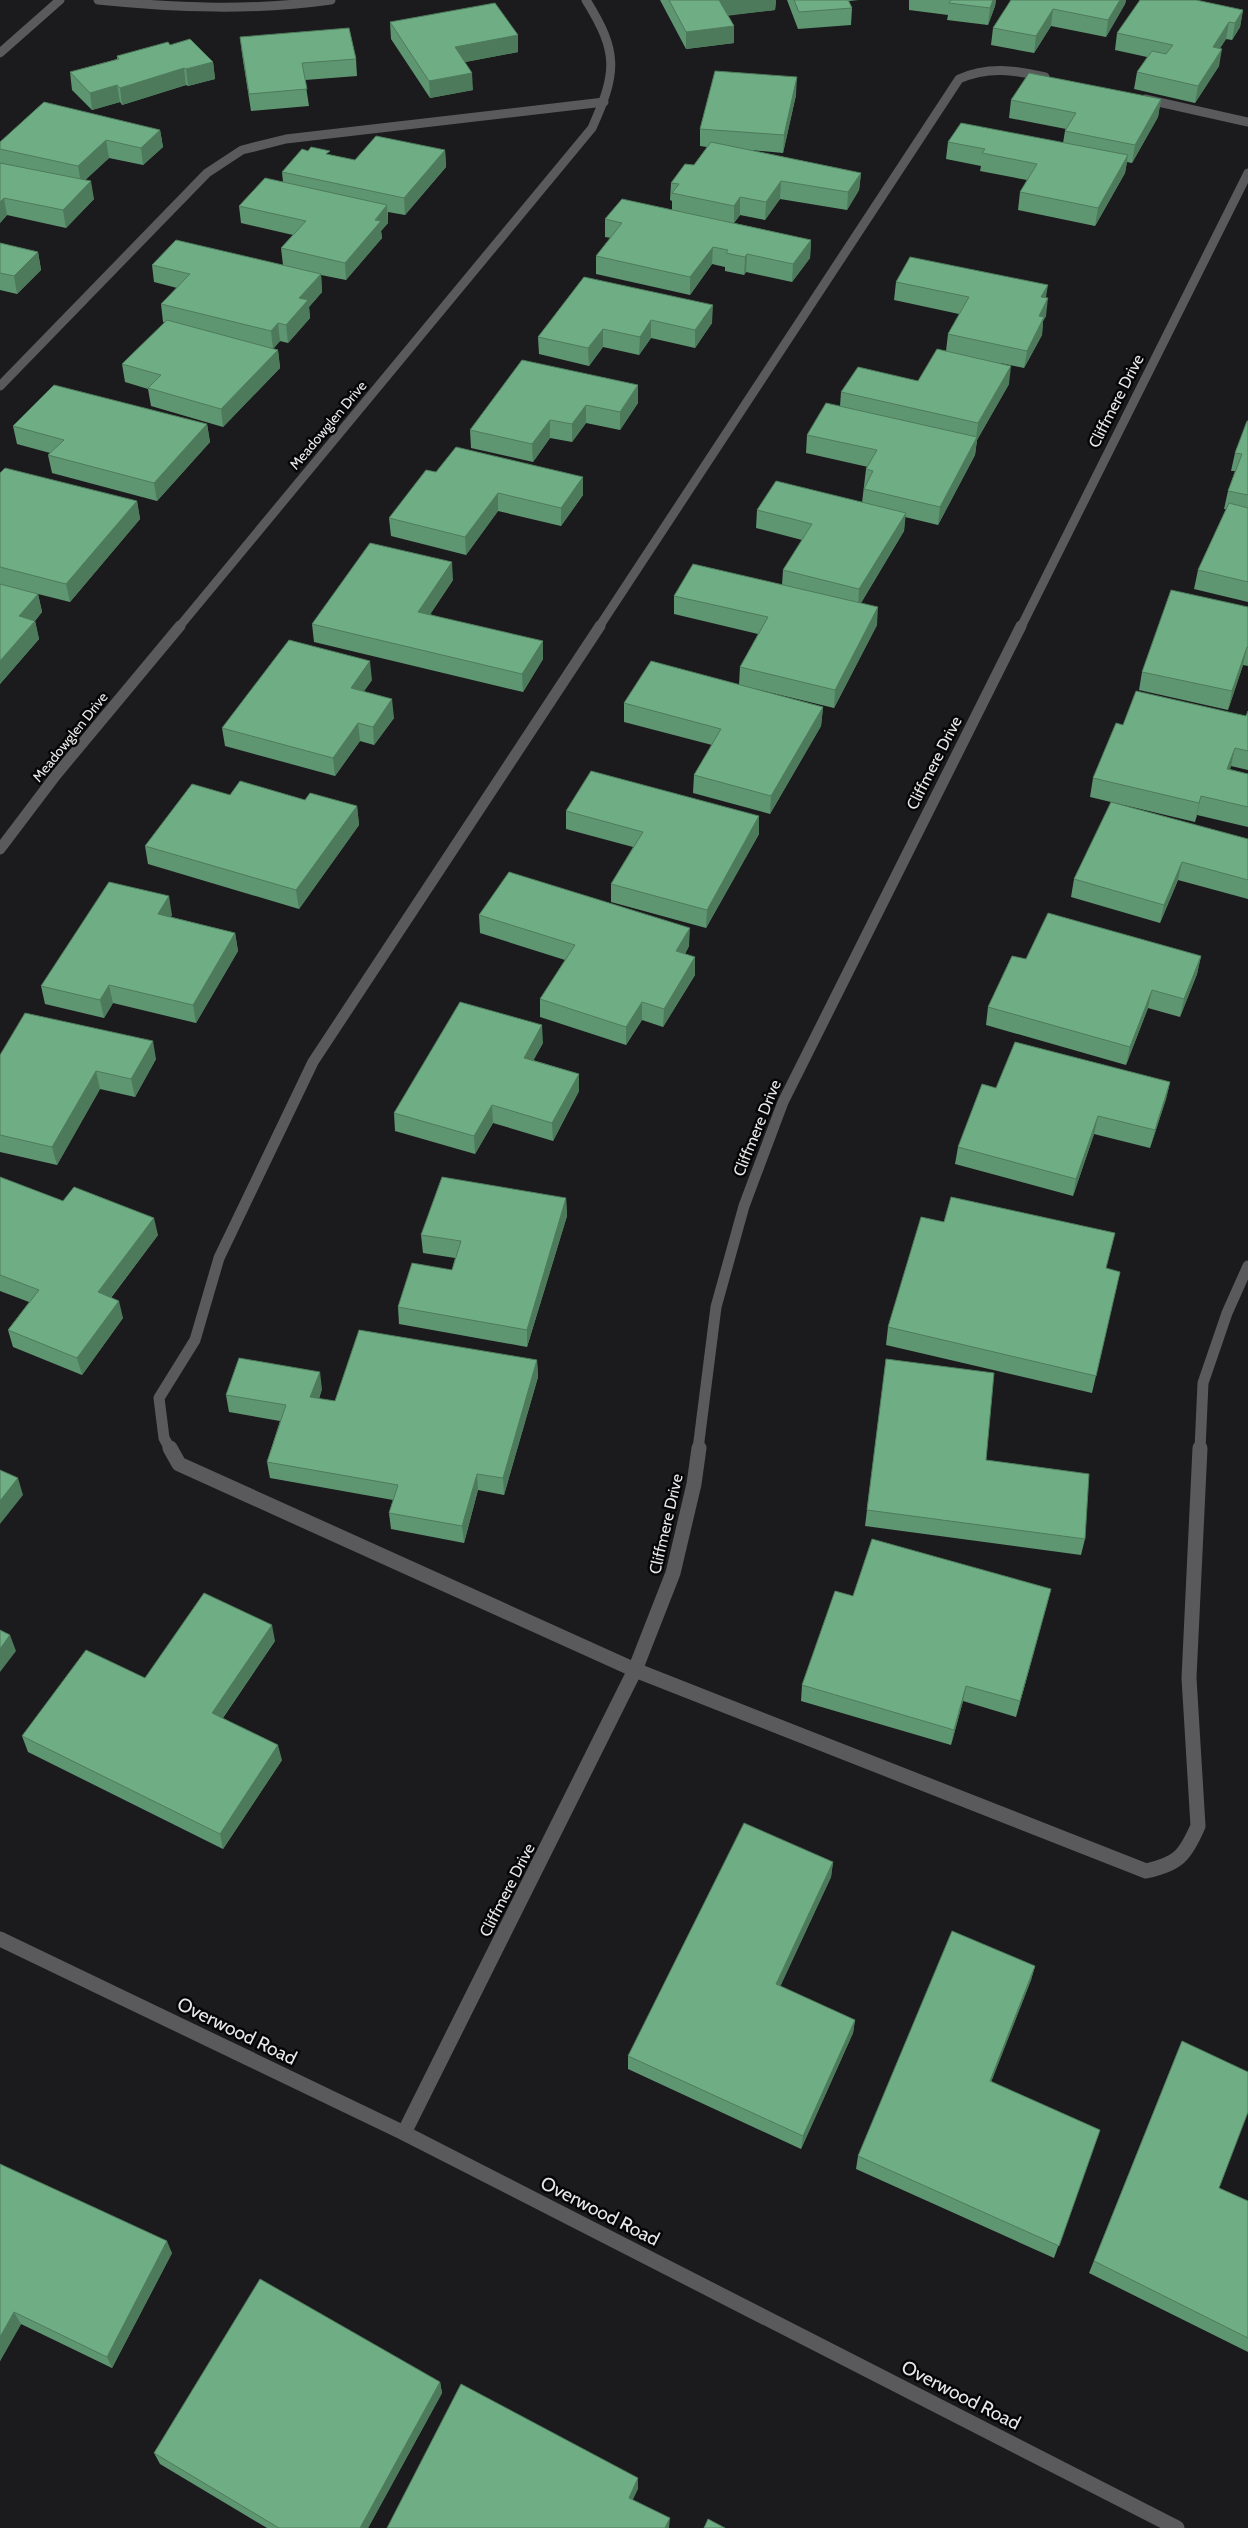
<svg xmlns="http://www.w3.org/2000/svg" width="1248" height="2528" viewBox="0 0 1248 2528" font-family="Cabin,sans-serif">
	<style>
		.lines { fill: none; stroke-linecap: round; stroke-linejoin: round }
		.service-far2 { stroke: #5a5a5c; stroke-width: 9 }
		.service-far1 { stroke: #5a5a5c; stroke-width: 11 }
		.service { stroke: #5a5a5c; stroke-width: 15 }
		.minor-far2 { stroke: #5a5a5c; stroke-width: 9 }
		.minor-far1 { stroke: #5a5a5c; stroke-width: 11 }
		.minor { stroke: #5a5a5c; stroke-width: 15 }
		.wall { fill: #5f9672 }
		.shaded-wall { fill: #4e7a5c }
		.building { fill: #6fae84; stroke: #4e7a5c }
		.labels { text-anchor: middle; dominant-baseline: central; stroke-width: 5; stroke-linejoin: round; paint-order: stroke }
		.far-street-label { font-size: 14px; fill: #e8e7e9; stroke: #060607 }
		.street-label { font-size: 16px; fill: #e8e7e9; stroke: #060607 }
		.near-street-label { font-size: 19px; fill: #e8e7e9; stroke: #060607 }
	</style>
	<rect width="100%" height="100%" fill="#1b1a1d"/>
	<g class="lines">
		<g class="service-far2">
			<path d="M1145,99L1248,122"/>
			<path d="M0,386L207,173L242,150L286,139L604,102"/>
			<path d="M599,627L959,79C988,66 1015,70 1045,77"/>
		</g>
		<g class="service-far1">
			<path d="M170,1449L164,1438L159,1398L195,1340L219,1258L313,1062L600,626"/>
			<path d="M1200,1449L1203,1383L1227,1313L1248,1266"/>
		</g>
		<path class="service" d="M170,1448L179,1464L635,1670L1146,1871C1178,1864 1185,1856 1198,1826L1189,1678L1200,1448"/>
		<g class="minor-far2">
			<path d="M98,0C176,8 253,11 331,0"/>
			<path d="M0,53L60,0"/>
			<path d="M179,627L592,128C617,72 619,53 586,0"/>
			<path d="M1021,627L1248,173"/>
		</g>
		<g class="minor-far1">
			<path d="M0,849L56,775L180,626"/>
			<path d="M698,1449L716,1307L744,1206L783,1102L1021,626"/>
		</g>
		<g class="minor">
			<path d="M0,1939L404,2133L1177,2528"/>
			<path d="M404,2133L635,1670L673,1573L694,1484L699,1448"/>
		</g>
	</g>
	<g class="wall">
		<path d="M660,0H776L775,10L728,15L734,26V43L686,49Z"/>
		<path d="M787,0H859L849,1L852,8L851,25L798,29Z"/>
		<path d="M909,0H996L995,6L988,25L947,20L948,15L909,10Z"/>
		<path d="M1011,0H1126L1125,4L1106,37L1051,26L1034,53L991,45L993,28Z"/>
		<path d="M1243,10L1240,27L1232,40L1226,39L1220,48L1219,66L1195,103L1134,89L1137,72L1147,57L1115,50L1117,33Z"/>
		<path d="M390,22L518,35V52L465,62L473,90L430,98L391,39Z"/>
		<path d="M240,37L356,59L357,76L305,80L309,106L251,111L242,54Z"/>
		<path d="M170,45L213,62L215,79L188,86L186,85L122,105L120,102L92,110L72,90L70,72L117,59V56Z"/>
		<path d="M796,95L783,153L750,150L861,173L859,190L847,210L780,199L765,220L740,215L734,223L811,240L810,258L792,282L746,272L744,275L725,271V267L712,264L690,295L596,274V256L611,238L605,237V219L672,210V201L670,200L671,183L694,165L707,147L700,146V129Z"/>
		<path d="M1161,99L1158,117L1132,163L1127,162L1125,173L1095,226L1018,210L1020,192L1027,180L980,171L981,166L946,159L948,142L1063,143L1065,131L1066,129L1009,118L1011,100Z"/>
		<path d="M160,130L163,147L143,165L109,158L85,180L94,199L66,228L7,215L0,223V142Z"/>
		<path d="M445,150L446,167L405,215L388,212V223L381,231L382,238L346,280L321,275L322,292L309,307L310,318L288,343L280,341L273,349L278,350L280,368L223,427L151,406L148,389L125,382L122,364L165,323L163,322L161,304L177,288L154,282L152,265H283L281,248L293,235L241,223L239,206L283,182L282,172L330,155L355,160Z"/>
		<path d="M0,243L38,252L41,270L17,294L0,290Z"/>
		<path d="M584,277L712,323L695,348L651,338L639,355L603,347L589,366L539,354L538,337Z"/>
		<path d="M896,282L1046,298V316L1043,321L1042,335L1024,368L1000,363L1009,384L977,440L975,455L938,525L905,517L904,531L861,603L877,625L834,708L739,685L740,667L758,634L674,614V596L782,585L783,570L802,540L756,528L757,510L862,503L866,469L868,467L806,453L807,435L840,406L841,392L918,381L946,351L948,334L959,314L894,300Z"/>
		<path d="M638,385V403L620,430L586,423L572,442L550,438L533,462L471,448L470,430Z"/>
		<path d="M1248,421V602L1194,589L1198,570L1226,509H1224L1228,491L1235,471H1231L1235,453Z"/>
		<path d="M207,424L210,442L157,501L52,473L48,455L50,453L17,444L13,426Z"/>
		<path d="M436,472L583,495L561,526L498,511L466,555L391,536L389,518Z"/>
		<path d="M0,473L137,501L140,519L70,602L38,594L42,612L35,621L39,639L0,684Z"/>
		<path d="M453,580L430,614L543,659L523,692L314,642L312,624Z"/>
		<path d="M1248,607V666L1243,665L1228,710L1139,690L1142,672Z"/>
		<path d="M372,680L363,692L394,718L374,745L360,741L335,776L225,746L222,728Z"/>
		<path d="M624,703L823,707L821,726L770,814L693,793L694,775L712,745L624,722Z"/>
		<path d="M1248,711V770L1231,766L1230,769L1248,774V827L1197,815L1195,822L1090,797L1093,778L1123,725L1246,716Z"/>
		<path d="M305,800L357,806L359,825L299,909L148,864L145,846Z"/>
		<path d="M566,811L759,834L706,928L611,902V884L633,847L566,829Z"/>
		<path d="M1248,839V899L1178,880L1160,923L1071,897L1074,879Z"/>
		<path d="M172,915L171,917L235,933L238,951L196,1023L113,1003L104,1018L45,1004L41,986Z"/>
		<path d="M479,915L689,946L685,954L695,975L663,1027L642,1020L626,1045L540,1017V999L565,960L480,933Z"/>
		<path d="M1201,956L1197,974L1180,1017L1148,1008L1126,1065L986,1025L988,1007L1026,959Z"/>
		<path d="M543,1043L533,1060L579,1074V1091L553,1141L493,1123L475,1154L395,1131L394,1113Z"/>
		<path d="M0,1055L156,1059L135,1097L100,1089L57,1165L0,1152Z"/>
		<path d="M1170,1082L1166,1099L1150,1148L1094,1134L1073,1196L955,1164L958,1147Z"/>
		<path d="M0,1177L63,1201L158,1235L111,1298L123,1318L82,1375L13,1347L8,1330L29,1302L0,1291Z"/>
		<path d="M566,1198L567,1216L527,1347L399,1324L398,1307L452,1270L455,1258L423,1253L421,1235Z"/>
		<path d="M1106,1269L1120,1272L1092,1393L886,1345L888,1327Z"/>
		<path d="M886,1359L986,1460L1085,1539L1081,1555L865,1526Z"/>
		<path d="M537,1360L538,1377L504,1495L478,1490L464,1543L391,1529L389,1513L393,1500L270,1478L267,1462L280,1421L229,1412L226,1395L322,1389L319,1399L335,1401Z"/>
		<path d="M1051,1589L1016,1717L963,1701L951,1745L801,1701L802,1685L853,1596Z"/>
		<path d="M275,1641L223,1718L282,1760L223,1849L28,1752L22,1736L145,1678Z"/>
		<path d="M833,1862L831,1877L780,1986L855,2020L853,2033L801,2149L628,2069V2056Z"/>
		<path d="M1035,1966L1031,1980L991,2082L1100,2130L1054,2258L856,2169L858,2156Z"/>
		<path d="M1182,2041L1219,2188L1248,2201V2352L1089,2273Z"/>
		<path d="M0,2164L172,2253L112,2368L21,2324L0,2361Z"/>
		<path d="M440,2382L442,2393L368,2528H267L160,2464L154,2453Z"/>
	</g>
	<g class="shaded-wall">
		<path d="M719,0H776L775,10L718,17Z"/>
		<path d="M993,0H996L995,6L988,25L990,8Z"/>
		<path d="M1120,0H1126L1125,4L1106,37L1108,20Z"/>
		<path d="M1053,9L1051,26L1034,53L1036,36Z"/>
		<path d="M1243,10L1240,27L1232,40L1235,23Z"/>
		<path d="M1229,22L1226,39L1210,64L1213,47Z"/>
		<path d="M734,26V43L686,49V32Z"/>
		<path d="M518,35V52L455,64V47Z"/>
		<path d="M1222,49L1219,66L1195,103L1198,86Z"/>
		<path d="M213,62L215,79L188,86L186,69Z"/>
		<path d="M184,68L186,85L122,105L120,88Z"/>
		<path d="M472,73L473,90L430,98L429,81Z"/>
		<path d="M797,77L796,95L783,153L784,135Z"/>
		<path d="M117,85L120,102L92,110L90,93Z"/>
		<path d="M1161,99L1158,117L1132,163L1135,145Z"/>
		<path d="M160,130L163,147L143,165L141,148Z"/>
		<path d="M106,140L109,158L81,184L78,166Z"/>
		<path d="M445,150L446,167L405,215L404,198Z"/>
		<path d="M1128,155L1125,173L1095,226L1098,208Z"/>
		<path d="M861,173L859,190L847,210L848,192Z"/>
		<path d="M91,181L94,199L66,228L63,210Z"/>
		<path d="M781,181L780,199L765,220L766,202Z"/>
		<path d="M740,197V215L734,223V206Z"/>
		<path d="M4,198L7,215L0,223V202Z"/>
		<path d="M387,205L388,223L381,231L382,238L346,280L345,263L375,220Z"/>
		<path d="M811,240L810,258L792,282L793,264Z"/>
		<path d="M713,247L712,264L690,295V277Z"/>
		<path d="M38,252L41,270L17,294L14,276Z"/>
		<path d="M747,254L746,272L744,275L745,257Z"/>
		<path d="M321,274L322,292L309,307L310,318L288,343L286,325L299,298Z"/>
		<path d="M1048,285L1045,303L1041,297Z"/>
		<path d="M1048,298L1046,316L1043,321L1042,335L1024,368L1027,351L1039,316Z"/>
		<path d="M713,305L712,323L695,348V330Z"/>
		<path d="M651,320V338L639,355L640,337Z"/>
		<path d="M278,323L280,341L273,349L271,331Z"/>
		<path d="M603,329V347L589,366L588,348Z"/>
		<path d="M278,350L280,368L223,427L221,409Z"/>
		<path d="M1011,366L1009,384L977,440L975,455L938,525L940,507L976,439L978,423Z"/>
		<path d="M638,385V403L620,430V412Z"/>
		<path d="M586,405V423L572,442V424Z"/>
		<path d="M550,420V438L533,462L532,444Z"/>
		<path d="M207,424L210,442L157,501L154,483Z"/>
		<path d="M583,477V495L561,526V508Z"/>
		<path d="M498,493V511L466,555L465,537Z"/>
		<path d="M137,501L140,519L70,602L66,584Z"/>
		<path d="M906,513L904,531L858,608L859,589Z"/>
		<path d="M452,562L453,580L420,630L418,612Z"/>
		<path d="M38,594L42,612L23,635L19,616Z"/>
		<path d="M878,607L877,625L834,708L835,690Z"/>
		<path d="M35,621L39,639L0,684V661Z"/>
		<path d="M543,641V659L523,692L522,674Z"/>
		<path d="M1247,647L1243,665L1228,710L1232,691Z"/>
		<path d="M370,661L372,680L353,707L351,688Z"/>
		<path d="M392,699L394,718L374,745L373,727Z"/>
		<path d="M823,707L821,726L770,814L771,796Z"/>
		<path d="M358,723L360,741L335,776L333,758Z"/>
		<path d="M1235,748L1231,766L1223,787L1227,769Z"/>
		<path d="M1201,796L1197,815L1195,822L1199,803Z"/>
		<path d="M357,806L359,825L299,909L296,890Z"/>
		<path d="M759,816V834L706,928L707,910Z"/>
		<path d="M1182,862L1178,880L1160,923L1164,905Z"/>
		<path d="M169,896L172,915L161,932L158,914Z"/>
		<path d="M690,928L689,946L676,969V951Z"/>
		<path d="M235,933L238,951L196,1023L193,1005Z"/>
		<path d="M1201,956L1197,974L1180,1017L1184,999Z"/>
		<path d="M695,957V975L663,1027L664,1009Z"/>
		<path d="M109,985L113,1003L104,1018L100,1000Z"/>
		<path d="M1152,990L1148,1008L1126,1065L1130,1047Z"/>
		<path d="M642,1002V1020L626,1045V1027Z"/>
		<path d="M542,1025L543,1043L525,1076L524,1058Z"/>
		<path d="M153,1041L156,1059L135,1097L131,1079Z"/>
		<path d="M96,1071L100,1089L57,1165L52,1147Z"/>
		<path d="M579,1074V1091L553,1141L552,1123Z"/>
		<path d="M1170,1082L1166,1099L1150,1148L1155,1130Z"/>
		<path d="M492,1105L493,1123L475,1154L474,1136Z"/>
		<path d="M1098,1116L1094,1134L1073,1196L1076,1179Z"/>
		<path d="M566,1198L567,1216L527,1347V1330Z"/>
		<path d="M154,1218L158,1235L102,1309L98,1292Z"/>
		<path d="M119,1301L123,1318L82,1375L77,1358Z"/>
		<path d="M537,1360L538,1377L504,1495L503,1478Z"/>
		<path d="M320,1372L322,1389L313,1414L310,1397Z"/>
		<path d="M477,1474L478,1490L464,1543L462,1526Z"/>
		<path d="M18,1478L23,1495L0,1524V1501Z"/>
		<path d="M1051,1589L1047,1605L1016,1717L1020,1701Z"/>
		<path d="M272,1625L275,1641L215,1729L212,1713Z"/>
		<path d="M10,1635L16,1651L0,1672V1649Z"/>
		<path d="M966,1686L963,1701L951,1745L954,1730Z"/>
		<path d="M278,1745L282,1760L223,1849L220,1834Z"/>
		<path d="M833,1862L831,1877L775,1998L776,1984Z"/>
		<path d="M1035,1966L1031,1980L986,2095L990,2081Z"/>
		<path d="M855,2020L853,2033L801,2149L803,2136Z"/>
		<path d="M167,2241L172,2253L112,2368L107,2357Z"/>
		<path d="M14,2312L21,2324L0,2361V2337Z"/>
		<path d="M440,2382L442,2393L368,2528H360Z"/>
		<path d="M638,2478V2489L629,2508V2498Z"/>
		<path d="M670,2518L669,2528H665Z"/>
	</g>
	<g class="building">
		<path d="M669,0H719L734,26L686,32Z"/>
		<path d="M794,0H848L852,8L799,12Z"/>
		<path d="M951,0H993L990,8L949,3Z"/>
		<path d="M1011,0H1120L1108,20L1053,9L1036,36L993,28Z"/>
		<path d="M1140,0H1196L1243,10L1235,23L1229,22L1213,47L1222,49L1198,86L1137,72L1152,51L1166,54L1173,45L1117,33Z"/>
		<path d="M495,3L518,35L455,47L472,73L429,81L390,22Z"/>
		<path d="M349,28L356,59L302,63L307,89L249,94L240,37Z"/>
		<path d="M190,39L213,62L186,69L184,68L120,88L117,85L90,93L70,72L119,59L117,56L168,42L170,45Z"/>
		<path d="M715,71L797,77L784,135L700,129Z"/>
		<path d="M1029,73L1161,99L1135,145L1065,131L1076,113L1011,100Z"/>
		<path d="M44,102L160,130L141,148L106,140L78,166L0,149V142Z"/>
		<path d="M961,123L1128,155L1098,208L1020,192L1037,164L982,153L985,149L948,142Z"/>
		<path d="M376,136L445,150L404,198L282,172L302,149L308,151L311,147L330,151L326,154L355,160Z"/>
		<path d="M711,142L861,173L848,192L781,181L766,202L740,197L734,206L672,193L679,184L671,183L685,164L694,165Z"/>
		<path d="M0,163L91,181L63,210L4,198L0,202Z"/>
		<path d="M265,178L387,205L375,220L381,221L345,263L281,248L306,221L239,206Z"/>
		<path d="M622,199L811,240L793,264L747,254L745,257L726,253L728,250L713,247L690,277L596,256L622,223L605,219Z"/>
		<path d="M176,240L321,274L299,298L308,300L286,325L278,323L271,331L161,304L190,274L152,265Z"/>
		<path d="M0,243L38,252L14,276L0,273Z"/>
		<path d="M910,257L1048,285L1041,297L1048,298L1039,316L1044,317L1027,351L948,334L969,297L896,282Z"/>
		<path d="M584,277L713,305L695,330L651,320L640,337L603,329L588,348L538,337Z"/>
		<path d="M167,320L278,350L221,409L148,388L161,375L122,364Z"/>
		<path d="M937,349L1011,366L978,423L841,392L858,367L918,381Z"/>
		<path d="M522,360L638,385L620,412L586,405L572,424L550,420L532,444L470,430Z"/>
		<path d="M54,385L207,424L154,483L48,455L64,440L13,426Z"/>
		<path d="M826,403L977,437L940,507L864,489L873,471L866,469L877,450L807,435Z"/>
		<path d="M1247,421H1248V495L1228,491L1242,454L1235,453Z"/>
		<path d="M456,447L583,477L561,508L498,493L465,537L389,518L426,470L436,472Z"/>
		<path d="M5,468L137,501L66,584L0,567V473Z"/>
		<path d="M776,481L906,513L859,589L783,570L812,524L757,510Z"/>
		<path d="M1229,503L1248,508V582L1198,570Z"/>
		<path d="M370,543L452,562L418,612L543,641L522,674L312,624Z"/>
		<path d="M693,564L878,607L835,690L740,667L768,617L674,596Z"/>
		<path d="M0,584L38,594L19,616L35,621L0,661Z"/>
		<path d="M1171,590L1248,607V647H1247L1232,691L1142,672Z"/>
		<path d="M289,640L370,661L351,688L392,699L373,727L358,723L333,758L222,728Z"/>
		<path d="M651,661L823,707L771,796L694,775L721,729L624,703Z"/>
		<path d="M1136,691L1246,716L1248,711V751L1235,748L1227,769L1248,774V807L1201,796L1199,803L1093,778L1116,723L1123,725Z"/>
		<path d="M591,771L759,816L707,910L611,884L643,832L566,811Z"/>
		<path d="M240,781L305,800L310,793L357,806L296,890L145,846L192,784L230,795Z"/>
		<path d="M1111,802L1248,839V880L1182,862L1164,905L1074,879Z"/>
		<path d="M509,872L690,928L676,951L695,957L664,1009L642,1002L626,1027L540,999L575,945L479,915Z"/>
		<path d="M109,882L169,896L158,914L235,933L193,1005L109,985L100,1000L41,986Z"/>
		<path d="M1048,913L1201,956L1184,999L1152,990L1130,1047L988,1007L1012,956L1026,959Z"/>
		<path d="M460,1002L542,1025L524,1058L579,1074L552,1123L492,1105L474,1136L394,1113Z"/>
		<path d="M25,1013L153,1041L131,1079L96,1071L52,1147L0,1135V1055Z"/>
		<path d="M1015,1042L1170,1082L1155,1130L1098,1116L1076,1179L958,1147L982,1084L996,1088Z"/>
		<path d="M0,1177L63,1201L74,1187L154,1218L98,1292L119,1301L77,1358L8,1330L39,1290L0,1275Z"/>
		<path d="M442,1177L566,1198L527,1330L398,1307L412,1263L452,1270L461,1241L421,1235Z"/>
		<path d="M951,1197L1115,1233L1106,1268L1120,1272L1096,1376L888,1327L921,1217L944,1222Z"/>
		<path d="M359,1330L537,1360L503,1478L477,1474L462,1526L389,1513L398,1485L267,1462L286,1405L226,1395L239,1358L320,1372L310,1397L335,1401Z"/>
		<path d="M886,1359L994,1373L986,1460L1089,1474L1085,1539L867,1510Z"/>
		<path d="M0,1470L18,1478L0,1501Z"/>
		<path d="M872,1539L1051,1589L1020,1701L966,1686L954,1730L802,1685L835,1591L853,1596Z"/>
		<path d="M204,1593L272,1625L212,1713L278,1745L220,1834L22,1736L86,1650L145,1678Z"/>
		<path d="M0,1630L10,1635L0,1649Z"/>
		<path d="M744,1823L833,1862L776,1984L855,2020L803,2136L628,2056Z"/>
		<path d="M952,1931L1035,1966L990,2081L1100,2130L1059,2246L858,2156Z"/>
		<path d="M1182,2041L1248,2072V2112L1219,2188L1248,2201V2338L1094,2261Z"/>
		<path d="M0,2164L167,2241L107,2357L14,2312L0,2337Z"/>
		<path d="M260,2279L440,2382L360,2528H279L154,2453Z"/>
		<path d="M461,2384L638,2478L629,2498L670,2518L665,2528H387Z"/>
		<path d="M708,2519L725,2528H704Z"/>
	</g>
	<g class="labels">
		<g class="far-street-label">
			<text transform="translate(328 425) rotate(-50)">Meadowglen Drive</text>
			<text transform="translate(70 737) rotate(-51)">Meadowglen Drive</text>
		</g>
		<g class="street-label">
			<text transform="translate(1116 401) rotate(-63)">Cliffmere Drive</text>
			<text transform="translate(934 763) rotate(-63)">Cliffmere Drive</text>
			<text transform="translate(757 1128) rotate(-68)">Cliffmere Drive</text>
			<text transform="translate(666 1524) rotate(-77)">Cliffmere Drive</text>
			<text transform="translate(507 1890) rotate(-63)">Cliffmere Drive</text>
		</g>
		<g class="near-street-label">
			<text transform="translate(237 2031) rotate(26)">Overwood Road</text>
			<text transform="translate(600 2211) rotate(27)">Overwood Road</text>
			<text transform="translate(961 2395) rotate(27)">Overwood Road</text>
		</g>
	</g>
</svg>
